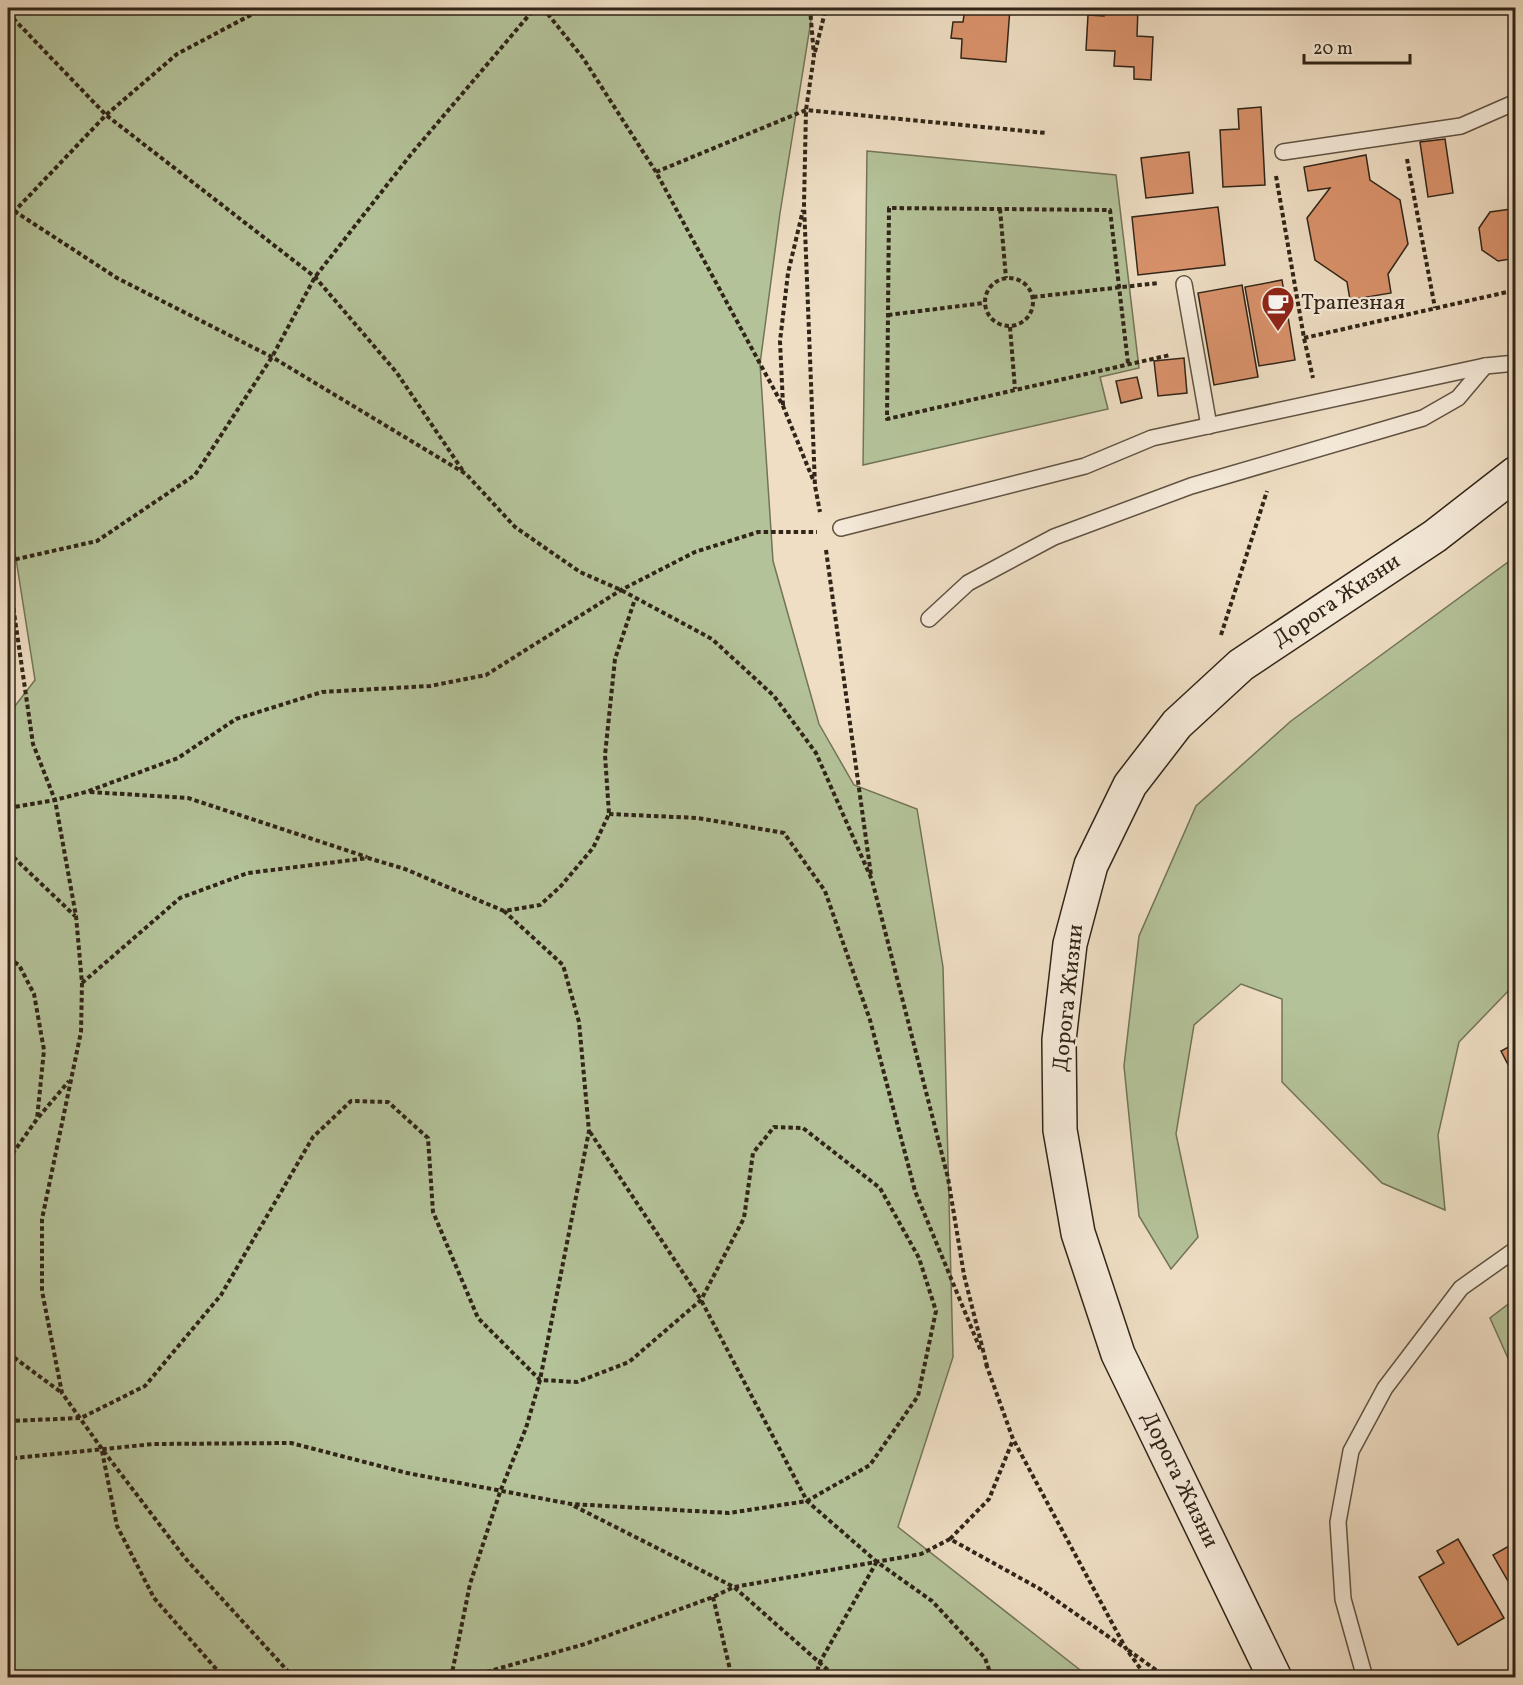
<svg xmlns="http://www.w3.org/2000/svg" width="1523" height="1685" viewBox="0 0 1523 1685" font-family="Vollkorn,serif">
	<style>
		.green { fill: #b4c299; stroke: #727458; stroke-width: 1.5 }
		.building { fill: #d9926b; stroke: #302518; stroke-width: 1.5 }
		.lines { fill: none; stroke-linecap: round; stroke-linejoin: round }
		.lane-casing { stroke: #605343; stroke-width: 18 }
		.secondary-casing { stroke: #302518; stroke-width: 36 }
		.path { stroke: #302518; stroke-width: 4; stroke-dasharray: 4.5 3; stroke-linecap: butt }
		.lane { stroke: #f5ead9; stroke-width: 15 }
		.secondary { stroke: #f5ead9; stroke-width: 33 }
		.labels { text-anchor: middle; dominant-baseline: central; stroke-width: 4.5; stroke-linejoin: round; paint-order: stroke }
		.poi-label { font-size: 22px; fill: #302518; stroke: #f5ead9; text-anchor: start }
		.street-label { font-size: 22px; fill: #302518; stroke: #f5ead9 }
	</style>
	<rect width="100%" height="100%" fill="#efdec4"/>
	<filter id="stains"><feTurbulence type="fractalNoise" baseFrequency=".00333" numOctaves="4"/><feColorMatrix values="0 0 0 0 .2 0 0 0 0 .09 0 0 0 0 .02 0 0 0 .5 -.17"/></filter>
	<radialGradient id="worn" r=".72"><stop offset=".6" stop-color="#630" stop-opacity="0"/><stop offset="1" stop-color="#630" stop-opacity=".3"/></radialGradient>
	<g class="green">
		<path d="M8,8H813L780,213L760,364L773,561L819,724L854,785L917,809L943,967L953,1357L898,1527L1089,1677H8V715L35,680L8,508Z"/>
		<path d="M867,151L1116,175L1139,368L1100,377L1108,409L863,465Z"/>
		<path d="M1515,557V984L1459,1042L1438,1135L1445,1210L1382,1183L1282,1082V999L1241,984L1194,1025L1176,1134L1198,1237L1171,1269L1139,1216L1124,1066L1139,936L1196,806L1291,721Z"/>
		<path d="M1515,1299V1374L1490,1318Z"/>
	</g>
	<g class="building">
		<path d="M965,8H1010L1006,62L961,58L962,39L951,38L953,22H963Z"/>
		<path d="M1105,8H1138L1137,36L1153,37L1151,80L1134,79V67L1114,66L1115,51L1086,50L1088,15L1104,16Z"/>
		<path d="M1261,107L1265,185L1223,187L1220,130L1239,129L1238,109Z"/>
		<path d="M1445,139L1453,193L1428,197L1420,142Z"/>
		<path d="M1189,152L1193,193L1146,198L1141,158Z"/>
		<path d="M1366,155L1370,180L1400,200L1408,244L1388,274L1391,293L1350,300L1347,282L1315,260L1307,218L1330,188L1308,191L1304,167Z"/>
		<path d="M1218,207L1225,265L1138,275L1132,217Z"/>
		<path d="M1511,209L1516,212V258L1498,261L1482,250L1479,228L1490,212Z"/>
		<path d="M1282,280L1295,360L1259,366L1245,287Z"/>
		<path d="M1242,285L1258,377L1214,385L1198,293Z"/>
		<path d="M1184,358L1187,393L1158,396L1154,361Z"/>
		<path d="M1137,377L1142,398L1121,403L1116,381Z"/>
		<path d="M1516,1043V1080L1501,1051Z"/>
		<path d="M1458,1539L1504,1618L1458,1645L1419,1577L1444,1563L1437,1551Z"/>
		<path d="M1516,1542V1595L1493,1555Z"/>
	</g>
	<g class="lines">
		<defs>
			<g id="lane">
				<path d="M1283,152L1461,126L1516,102"/>
				<path d="M1184,284L1209,426"/>
				<path d="M841,528L1085,466L1152,438L1485,366L1516,363"/>
				<path d="M929,619L968,583L1054,537L1191,486L1423,418L1458,398L1485,366"/>
				<path d="M1365,1678L1343,1599L1338,1522L1351,1451L1385,1388L1461,1288L1516,1249"/>
			</g>
			<path id="secondary" d="M1275,1678L1118,1354L1078,1233L1060,1130L1059,1040L1070,944L1091,865L1130,785L1177,724L1241,665L1435,536L1516,473"/>
		</defs>
		<use href="#lane" class="lane-casing"/>
		<use href="#secondary" class="secondary-casing"/>
		<g class="path">
			<path d="M543,8L583,58L656,172L783,406L814,482"/>
			<path d="M810,8L814,56L806,110L804,204L815,486L820,512"/>
			<path d="M8,13L106,115L315,277L397,373L463,471"/>
			<path d="M815,52L826,8"/>
			<path d="M1407,159L1435,308"/>
			<path d="M656,172L806,110L1046,133"/>
			<path d="M1276,176L1304,338L1313,378"/>
			<path d="M8,207L117,278L272,357L466,474L515,527L580,572L621,590L712,639L774,696L816,753L872,880L948,1178L964,1275L987,1366"/>
			<path d="M1000,209L1006,278"/>
			<path d="M8,218L106,115L177,54L264,8"/>
			<circle cx="1009" cy="302" r="24"/>
			<path d="M1033,297L1158,283"/>
			<path d="M888,315L984,303"/>
			<path d="M1010,327L1015,389"/>
			<path d="M1304,338L1516,290"/>
			<path d="M1128,363L1110,210L889,208L887,419L1170,355"/>
			<path d="M783,405L780,341L788,273L803,210"/>
			<path d="M826,550L871,875"/>
			<path d="M8,561L97,541L195,475L272,357L315,277L412,153L535,8"/>
			<path d="M8,571L33,744L55,800L76,916L82,983L81,1032L42,1219V1291L62,1393L102,1449L185,1558L294,1678"/>
			<path d="M1221,635L1267,491"/>
			<path d="M90,792L188,798L367,857"/>
			<path d="M8,808L55,800L86,792L178,758L236,719L322,692L430,686L486,675L621,590L695,552L758,532H817"/>
			<path d="M609,814L698,818L784,833L825,891L870,1020L915,1191L981,1351"/>
			<path d="M8,852L75,916"/>
			<path d="M8,958L19,965L34,994L44,1050L37,1119"/>
			<path d="M82,983L180,898L248,873L368,858L405,869L504,911L540,905L560,887L593,848L609,814L605,755L615,659L635,599"/>
			<path d="M590,1132L701,1300L807,1501L877,1562L932,1601L985,1658L992,1678"/>
			<path d="M8,1160L37,1119L69,1081"/>
			<path d="M8,1353L62,1393"/>
			<path d="M986,1364L1013,1439L1125,1647L1147,1678"/>
			<path d="M8,1421L81,1418L145,1386L221,1295L313,1137L351,1101L388,1102L428,1138L433,1212L478,1318L540,1380L577,1382L629,1362L701,1300L744,1218L753,1153L774,1127L803,1128L880,1188L919,1258L936,1311L918,1396L870,1465L807,1501L729,1513L571,1504L407,1473L291,1443L153,1444L15,1458L8,1457"/>
			<path d="M102,1451L117,1526L154,1598L224,1678"/>
			<path d="M574,1506L734,1587L837,1678"/>
			<path d="M950,1539L989,1499L1013,1440"/>
			<path d="M713,1597L732,1678"/>
			<path d="M1128,1650L1167,1678"/>
			<path d="M451,1678L470,1584L500,1492L526,1428L540,1380L589,1131L579,1022L563,965L504,911"/>
			<path d="M465,1678L585,1644L713,1597L734,1587L921,1554L950,1539L1040,1589L1122,1646"/>
			<path d="M815,1678L820,1662L876,1563"/>
		</g>
		<use href="#lane" class="lane"/>
		<use href="#secondary" class="secondary"/>
	</g>
	<defs>
		<symbol id="cafe-pin" viewBox="-11 -11 22 30"><path d="M0 17L-7.5 6A9.5 9.5 0 1 1 7.5 6Z" fill="#8f2418" stroke="#f5ead9"/><path d="M-5.5-4.5H6V0H3Q3 3.5 0 3.5H-2.5Q-5.5 3.5-5.5 0ZM3-3.2v2h1.7v-2ZM-6 4.5H4V6H-6Z" fill="#fff"/></symbol>
	</defs>
	<g fill-rule="evenodd">
		<use href="#cafe-pin" x="1259" y="284" width="38" height="52"/>
	</g>
	<g class="labels">
		<g class="poi-label">
			<text x="1301" y="303">Трапезная</text>
		</g>
		<g class="street-label">
			<text transform="translate(1337 601) rotate(-34)">Дорога Жизни</text>
			<text transform="translate(1069 998) rotate(-84)">Дорога Жизни</text>
			<text transform="translate(1179 1480) rotate(64)">Дорога Жизни</text>
		</g>
	</g>
	<rect width="1523" height="1685" fill="none" stroke="#efdec4" stroke-width="30"/>
	<rect x="9" y="9" width="1505" height="1667" fill="none" stroke="#302518" stroke-width="3"/>
	<rect x="15" y="15" width="1493" height="1655" fill="none" stroke="#302518" stroke-width="1.5"/>
	<path d="M1304 54v9h106v-9" fill="none" stroke="#302518" stroke-width="3"/>
	<text x="1313" y="54" font-size="18" fill="#302518" stroke="#f5ead9" stroke-width="4.5" paint-order="stroke">20 m</text>
	<rect width="100%" height="100%" filter="url(#stains)"/>
	<rect width="100%" height="100%" fill="url(#worn)"/>
</svg>
